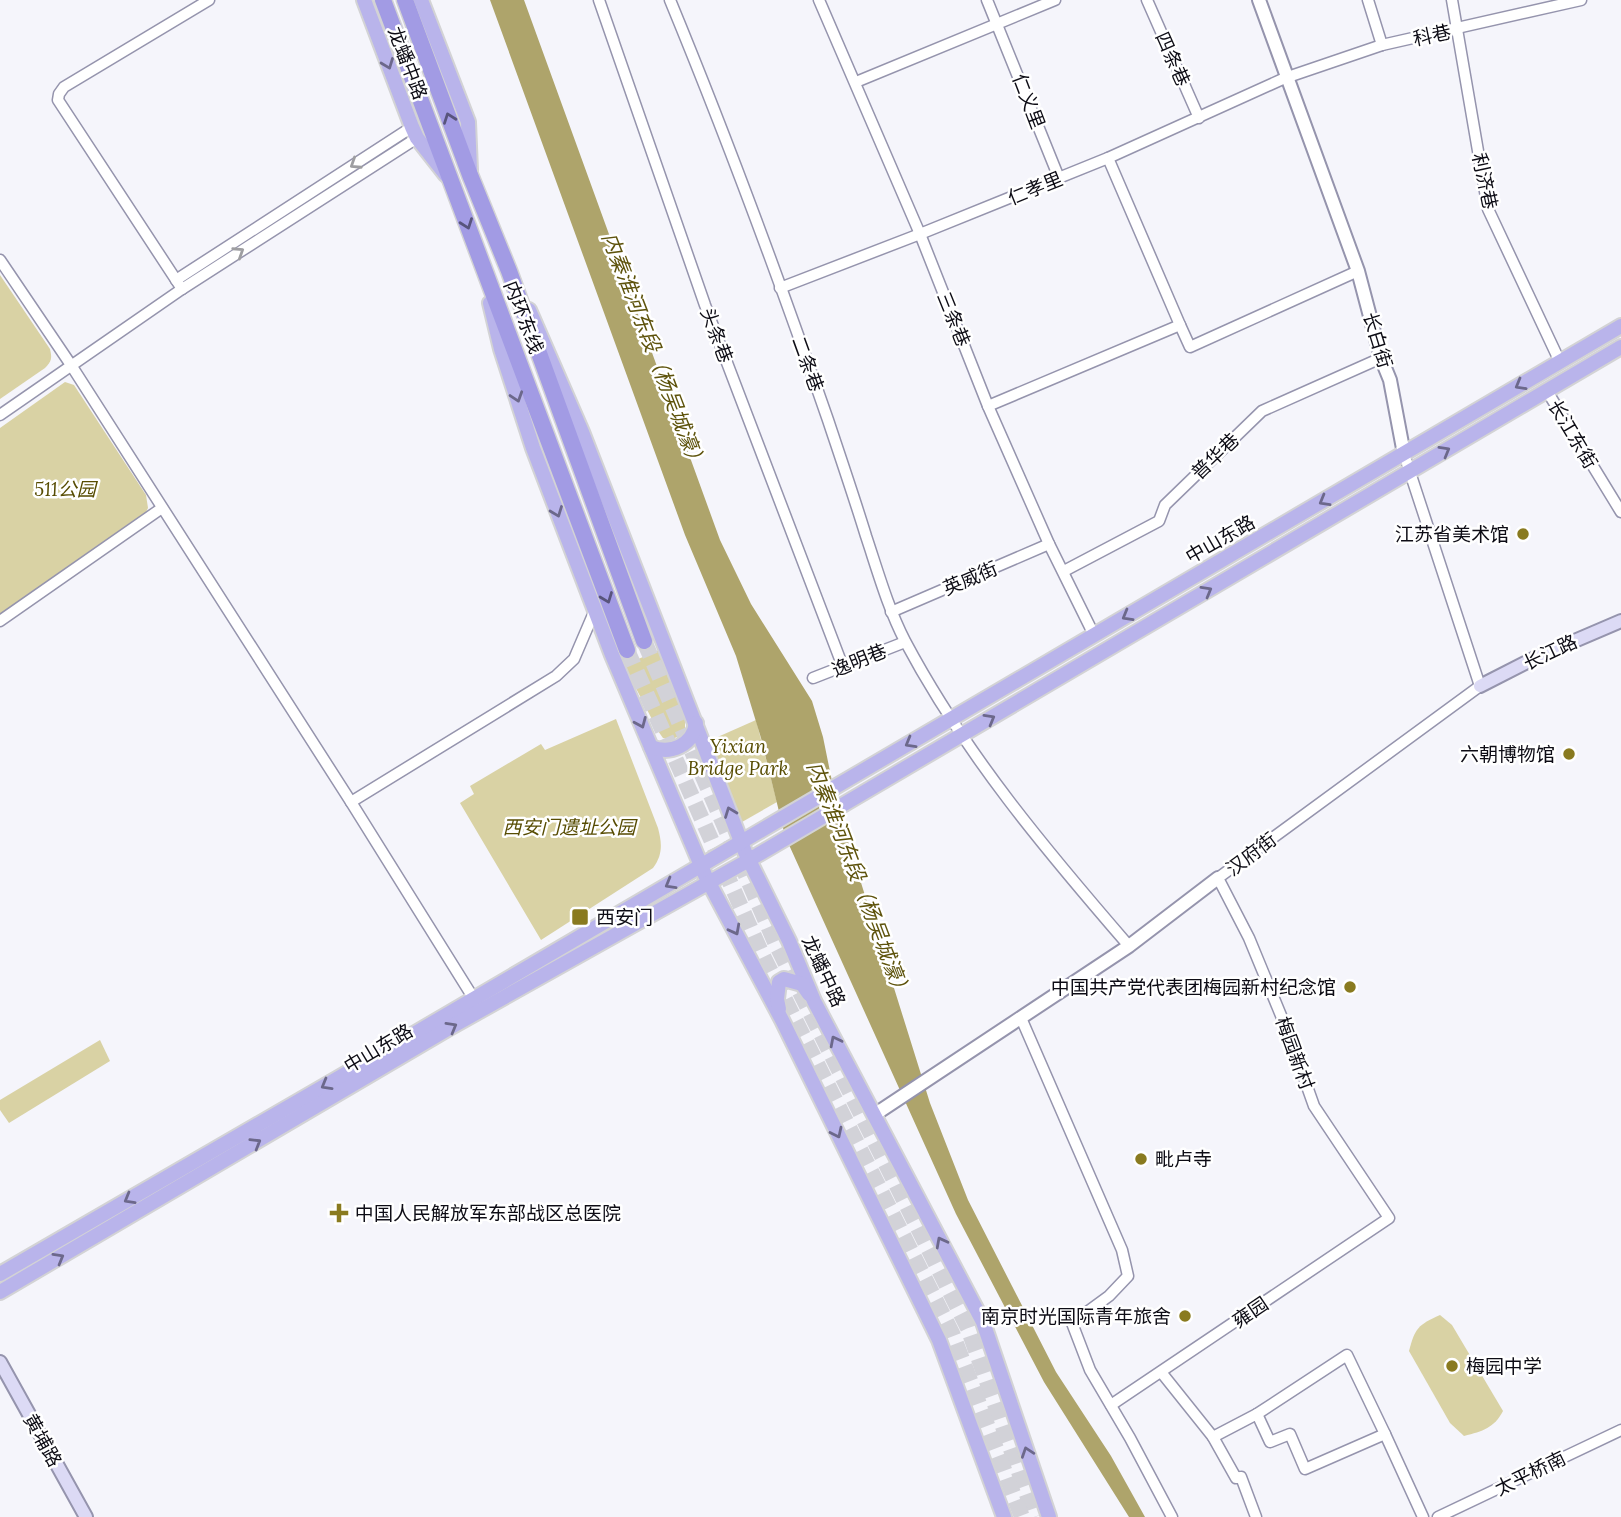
<svg xmlns="http://www.w3.org/2000/svg" width="1621" height="1517" viewBox="0 0 1621 1517" font-family="Lora,'Noto Sans SC',serif">
	<style>
		.green { fill: #d9d2a4 }
		.water { fill: #aea46b }
		.lines { fill: none; stroke-linecap: round; stroke-linejoin: round }
		.trunk-tunnel { stroke: #d2d2d8; stroke-width: 16; stroke-dasharray: 16 8; stroke-linecap: butt }
		.minor-casing { stroke: #9594ad; stroke-width: 13 }
		.tertiary-casing { stroke: #9594ad; stroke-width: 16 }
		.secondary-casing { stroke: #9594ad; stroke-width: 16 }
		.primary-casing { stroke: #d3d3d5; stroke-width: 18 }
		.trunk-casing { stroke: #d3d3d5; stroke-width: 19 }
		.minor { stroke: #fff; stroke-width: 10 }
		.tertiary { stroke: #fff; stroke-width: 12 }
		.secondary { stroke: #dcdaf5; stroke-width: 12 }
		.primary { stroke: #b9b4eb; stroke-width: 14 }
		.trunk { stroke: #a29be4; stroke-width: 16 }
		.oneway { stroke: #6c688b }
		.oneway2 { stroke: #58547c }
		.oneway3 { stroke: #9e9ea1 }
		.poi-dot { fill: #897a1f; stroke: #fff; stroke-width: 2.5 }
		.labels { text-anchor: middle; dominant-baseline: central; stroke-width: 5; stroke-linejoin: round; paint-order: stroke }
		.street-label { font-size: 19px; fill: #0d0c15; stroke: #fff }
		.park-label { font-size: 19px; font-style: italic; fill: #574c02; stroke: #fff }
		.poi-label { font-size: 19px; fill: #0d0c15; stroke: #fff; text-anchor: end }
		.water-label { font-size: 21px; font-style: italic; fill: #5e530c; stroke: #fff }
	</style>
	<rect width="100%" height="100%" fill="#f5f5fb"/>
	<g class="green">
		<path d="M0,275L50,349C52,358 52,361 45,368L0,399Z"/>
		<path d="M65,382L74,385L146,495L148,508L145,514L0,615V428Z"/>
		<path d="M662,649L685,719V730C678,738 674,740 663,738L658,731L624,665Z"/>
		<path d="M616,719L658,828C662,843 663,855 653,868L541,940L460,803L474,794L470,786L541,744L545,750Z"/>
		<path d="M756,720L777,802L735,826L704,743Z"/>
		<path d="M100,1040L110,1061L9,1123L0,1110V1100Z"/>
		<path d="M1440,1315L1452,1325L1503,1411C1494,1428 1483,1431 1464,1436L1450,1423L1409,1351C1415,1328 1418,1325 1440,1315Z"/>
	</g>
	<path class="water" d="M490,0H524L720,540L751,604L812,701L823,737L837,806L930,1103L968,1200L1056,1372L1111,1456L1145,1517H1129L1044,1382L956,1214L785,836L761,738L736,656L685,535Z"/>
	<g class="lines">
		<g class="trunk-tunnel">
			<path d="M644,641L775,942L968,1328L1035,1517"/>
			<path d="M627,650L761,952L952,1333L1022,1517"/>
		</g>
		<defs>
			<g id="minor">
				<path d="M599,0L705,305L843,667"/>
				<path d="M670,0C727,138 779,279 828,420C841,459 854,497 866,536C878,572 888,608 905,641C965,754 1046,850 1129,946"/>
				<path d="M819,0L920,234L988,406L1049,544L1094,635"/>
				<path d="M987,0L1059,178"/>
				<path d="M1147,0L1199,118"/>
				<path d="M1368,0L1382,45"/>
				<path d="M1452,0L1488,209L1560,362"/>
				<path d="M856,82L1055,0"/>
				<path d="M0,260L71,365L351,802L474,999"/>
				<path d="M176,280L412,127"/>
				<path d="M780,288L920,234L1108,158L1285,78L1382,45L1581,0"/>
				<path d="M182,289L58,100L59,94L64,87L209,0"/>
				<path d="M1180,325L1190,347L1358,271"/>
				<path d="M1547,391L1621,512"/>
				<path d="M988,406L1180,325L1108,158"/>
				<path d="M0,415L182,289L417,138"/>
				<path d="M1064,571L1159,521L1165,505L1262,411L1381,358"/>
				<path d="M891,612L1049,544"/>
				<path d="M0,621L162,508"/>
				<path d="M813,678L905,642"/>
				<path d="M351,802L556,676L574,659L595,610"/>
				<path d="M1021,1018L1122,1250L1128,1276L1109,1296L1072,1323L1090,1370L1130,1438L1172,1517"/>
				<path d="M1161,1372L1213,1437L1257,1414L1270,1442L1290,1434L1305,1469L1385,1434L1423,1517"/>
				<path d="M1111,1405L1389,1218L1314,1106L1287,1030L1249,938L1218,878L1480,686L1404,454"/>
				<path d="M1257,1414L1347,1355L1385,1434"/>
				<path d="M1213,1437L1236,1478L1241,1477L1256,1517"/>
				<path d="M1438,1517L1621,1430"/>
			</g>
			<g id="tertiary">
				<path d="M1259,0L1358,271L1381,358L1390,380L1404,454"/>
				<path d="M874,1115L1129,946L1218,878"/>
			</g>
			<g id="secondary">
				<path d="M1480,686L1537,657L1621,621"/>
				<path d="M0,1362L86,1517"/>
			</g>
			<g id="primary">
				<path d="M364,0L412,127L417,138L446,175"/>
				<path d="M421,0L468,122L470,170"/>
				<path d="M490,303L501,349L533,448L612,655L705,875L782,1020L939,1340L1004,1517"/>
				<path d="M529,310L582,432L745,852L789,941L814,1001L983,1322L1049,1517"/>
				<path d="M651,747C671,755 693,745 696,723"/>
				<path d="M779,1009L777,999L779,982L784,979L802,984L809,994"/>
				<path d="M0,1274L378,1055L1621,326"/>
				<path d="M0,1292L451,1027L749,860L1621,347"/>
			</g>
			<g id="trunk">
				<path d="M383,0L627,650"/>
				<path d="M405,0L470,175L509,271L644,641"/>
			</g>
		</defs>
		<use href="#minor" class="minor-casing"/>
		<use href="#tertiary" class="tertiary-casing"/>
		<use href="#secondary" class="secondary-casing"/>
		<use href="#primary" class="primary-casing"/>
		<use href="#trunk" class="trunk-casing"/>
		<use href="#minor" class="minor"/>
		<use href="#tertiary" class="tertiary"/>
		<use href="#secondary" class="secondary"/>
		<use href="#primary" class="primary"/>
		<use href="#trunk" class="trunk"/>
	</g>
	<defs><path id="oneway-chevron" d="M-2-3.5L2.5 0L-2 3.5" fill="none" stroke-width="1.6" stroke-linecap="round" stroke-linejoin="round" transform="scale(1.75)"/></defs>
	<g class="oneway">
		<use href="#oneway-chevron" transform="translate(388 64) rotate(69)"/>
		<use href="#oneway-chevron" transform="translate(1520 385) rotate(150)"/>
		<use href="#oneway-chevron" transform="translate(517 397) rotate(72)"/>
		<use href="#oneway-chevron" transform="translate(1445 451) rotate(-30)"/>
		<use href="#oneway-chevron" transform="translate(1324 501) rotate(150)"/>
		<use href="#oneway-chevron" transform="translate(557 512) rotate(69)"/>
		<use href="#oneway-chevron" transform="translate(1207 591) rotate(-30)"/>
		<use href="#oneway-chevron" transform="translate(1127 616) rotate(150)"/>
		<use href="#oneway-chevron" transform="translate(990 719) rotate(-30)"/>
		<use href="#oneway-chevron" transform="translate(641 723) rotate(67)"/>
		<use href="#oneway-chevron" transform="translate(910 743) rotate(150)"/>
		<use href="#oneway-chevron" transform="translate(730 812) rotate(-111)"/>
		<use href="#oneway-chevron" transform="translate(670 884) rotate(150)"/>
		<use href="#oneway-chevron" transform="translate(735 930) rotate(62)"/>
		<use href="#oneway-chevron" transform="translate(452 1027) rotate(-30)"/>
		<use href="#oneway-chevron" transform="translate(835 1041) rotate(-117)"/>
		<use href="#oneway-chevron" transform="translate(326 1085) rotate(150)"/>
		<use href="#oneway-chevron" transform="translate(837 1133) rotate(64)"/>
		<use href="#oneway-chevron" transform="translate(256 1143) rotate(-31)"/>
		<use href="#oneway-chevron" transform="translate(129 1199) rotate(150)"/>
		<use href="#oneway-chevron" transform="translate(941 1242) rotate(-118)"/>
		<use href="#oneway-chevron" transform="translate(59 1258) rotate(-30)"/>
		<use href="#oneway-chevron" transform="translate(1027 1452) rotate(-109)"/>
	</g>
	<g class="oneway2">
		<use href="#oneway-chevron" transform="translate(449 118) rotate(-110)"/>
		<use href="#oneway-chevron" transform="translate(467 224) rotate(70)"/>
		<use href="#oneway-chevron" transform="translate(607 598) rotate(69)"/>
	</g>
	<g class="oneway3">
		<use href="#oneway-chevron" transform="translate(355 164) rotate(147)"/>
		<use href="#oneway-chevron" transform="translate(239 252) rotate(-33)"/>
	</g>
	<g class="poi-dot">
		<circle cx="1523" cy="534" r="7"/>
		<circle cx="1569" cy="754" r="7"/>
		<rect x="571" y="908" width="18" height="18" rx="3.5"/>
		<circle cx="1350" cy="987" r="7"/>
		<circle cx="1141" cy="1159" r="7"/>
		<path d="M335.5 1202.5h7v7h7v7h-7v7h-7v-7h-7v-7h7z"/>
		<circle cx="1185" cy="1316" r="7"/>
		<circle cx="1452" cy="1366" r="7"/>
	</g>
	<g class="labels">
		<g class="street-label">
			<text transform="translate(1432 35) rotate(-12)">科巷</text>
			<text transform="translate(1173 59) rotate(66)">四条巷</text>
			<text transform="translate(408 63) rotate(69)">龙蟠中路</text>
			<text transform="translate(1029 101) rotate(69)">仁义里</text>
			<text transform="translate(1485 181) rotate(78)">利济巷</text>
			<text transform="translate(1035 188) rotate(-22)">仁孝里</text>
			<text transform="translate(524 317) rotate(69)">内环东线</text>
			<text transform="translate(954 319) rotate(68)">三条巷</text>
			<text transform="translate(717 335) rotate(69)">头条巷</text>
			<text transform="translate(1378 340) rotate(73)">长白街</text>
			<text transform="translate(808 364) rotate(70)">二条巷</text>
			<text transform="translate(1573 434) rotate(59)">长江东街</text>
			<text transform="translate(1215 456) rotate(-44)">普华巷</text>
			<text transform="translate(1220 539) rotate(-30)">中山东路</text>
			<text transform="translate(970 578) rotate(-23)">英威街</text>
			<text transform="translate(1550 652) rotate(-25)">长江路</text>
			<text transform="translate(859 660) rotate(-22)">逸明巷</text>
			<text transform="translate(1251 854) rotate(-37)">汉府街</text>
			<text transform="translate(824 971) rotate(65)">龙蟠中路</text>
			<text transform="translate(378 1048) rotate(-31)">中山东路</text>
			<text transform="translate(1295 1053) rotate(70)">梅园新村</text>
			<text transform="translate(1250 1312) rotate(-34)">雍园</text>
			<text transform="translate(43 1440) rotate(61)">黄埔路</text>
			<text transform="translate(1530 1473) rotate(-26)">太平桥南</text>
		</g>
		<g class="park-label">
			<text x="65" y="489">511公园</text>
			<text x="738" y="746">Yixian<tspan x="738" dy="22">Bridge Park</tspan></text>
			<text x="569" y="827">西安门遗址公园</text>
		</g>
		<g class="poi-label">
			<text x="1509" y="534">江苏省美术馆</text>
			<text x="1555" y="754">六朝博物馆</text>
			<text x="596" y="917" text-anchor="start">西安门</text>
			<text x="1336" y="987">中国共产党代表团梅园新村纪念馆</text>
			<text x="1155" y="1159" text-anchor="start">毗卢寺</text>
			<text x="355" y="1213" text-anchor="start">中国人民解放军东部战区总医院</text>
			<text x="1171" y="1316">南京时光国际青年旅舍</text>
			<text x="1466" y="1366" text-anchor="start">梅园中学</text>
		</g>
		<g class="water-label">
			<text transform="translate(654 351) rotate(69)">内秦淮河东段（杨吴城濠）</text>
			<text transform="translate(859 880) rotate(69)">内秦淮河东段（杨吴城濠）</text>
		</g>
	</g>
</svg>
